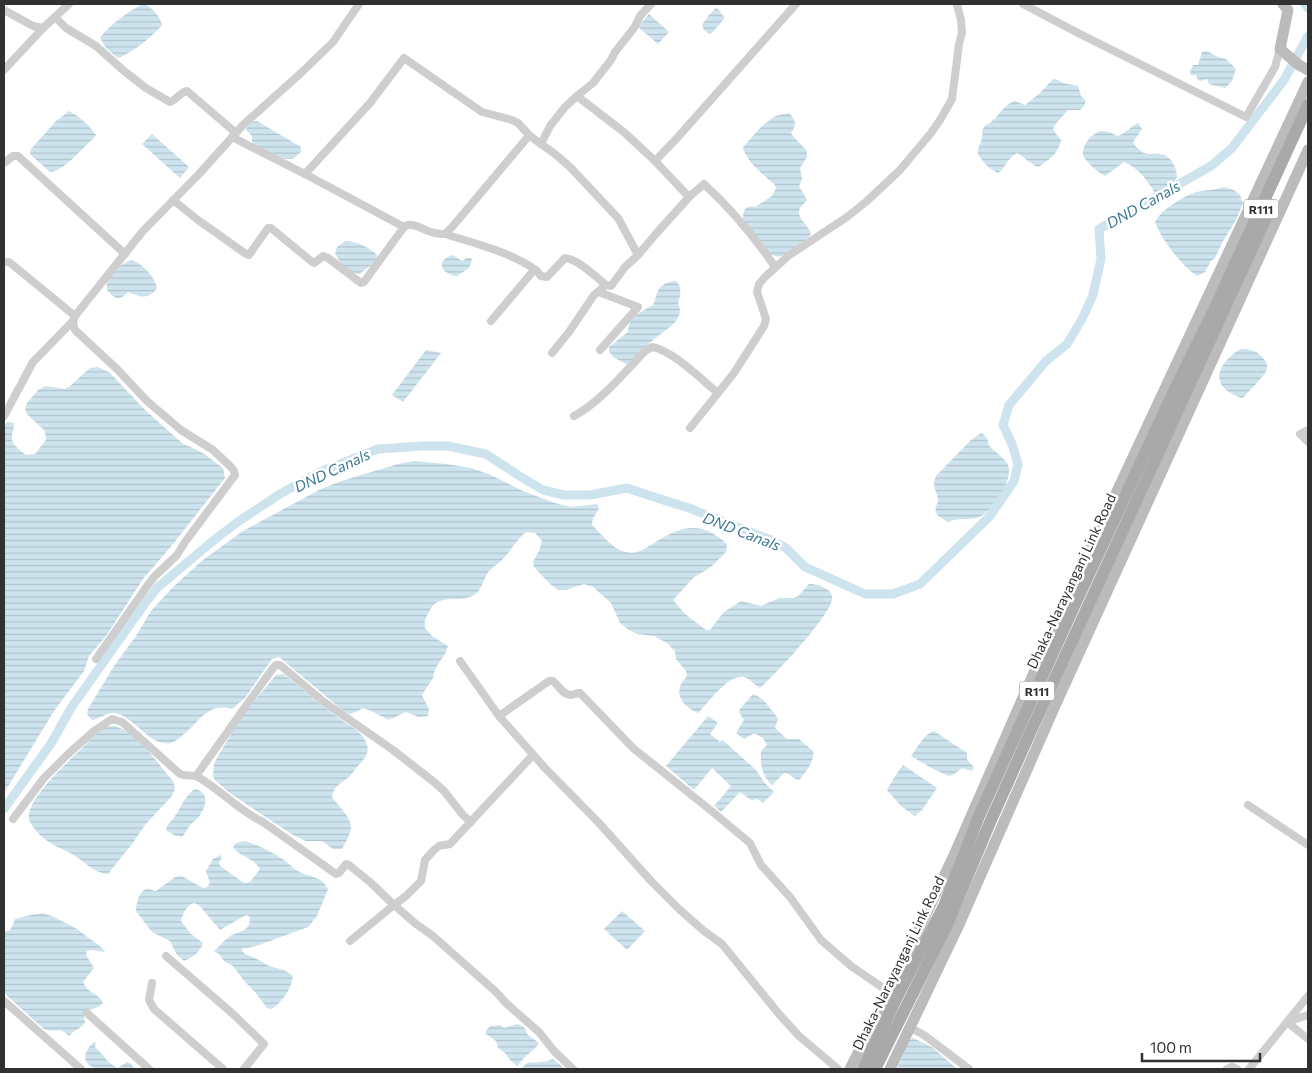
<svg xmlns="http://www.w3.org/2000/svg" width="1312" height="1073" viewBox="0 0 1312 1073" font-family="Commissioner,sans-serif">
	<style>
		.water { fill: url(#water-rules) }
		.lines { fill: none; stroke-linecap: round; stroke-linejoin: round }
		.canal { stroke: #cde3ed; stroke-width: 9 }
		.street { stroke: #cecece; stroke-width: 8 }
		.secondary { stroke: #bbb; stroke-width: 11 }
		.primary { stroke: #a9a9a9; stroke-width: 12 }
		.labels { text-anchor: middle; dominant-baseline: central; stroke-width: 5; stroke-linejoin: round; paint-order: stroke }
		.shield { fill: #fff; stroke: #6f6f6f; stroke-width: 1 }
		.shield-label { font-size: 12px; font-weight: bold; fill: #313131 }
		.street-label { font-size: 14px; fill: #313131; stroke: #fff }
		.water-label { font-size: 15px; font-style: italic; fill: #3e7995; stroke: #fff }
	</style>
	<defs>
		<pattern id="water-rules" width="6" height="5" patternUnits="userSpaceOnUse" patternTransform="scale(1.25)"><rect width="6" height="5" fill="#cde3ed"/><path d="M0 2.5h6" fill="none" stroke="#b0c3cc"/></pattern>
	</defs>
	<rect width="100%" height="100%" fill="#fff"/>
	<g class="water">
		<path d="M143,4C151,6 160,16 162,25C153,36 132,53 118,58L106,48L100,38C107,27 130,10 143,4Z"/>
		<path d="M716,8L719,10L724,17V19L712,33L709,34L704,30L702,25L708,16Z"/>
		<path d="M649,14L669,32L658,44L638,27Z"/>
		<path d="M1207,51L1218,57L1226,59L1236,69L1232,81L1225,88L1209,84L1207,79L1201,81L1198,80L1196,75H1191L1190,72L1193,65H1198L1202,52Z"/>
		<path d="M1053,79C1059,79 1061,83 1067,84C1071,85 1074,85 1078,86L1081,96L1086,101L1084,106L1080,110H1068L1054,126L1053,130L1061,140C1059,153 1048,161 1038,167C1030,164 1025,157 1017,153C1007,158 1005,169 998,173C989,169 983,162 978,154C977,147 981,144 982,138C983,134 981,130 984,127C985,125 989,124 991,122C1000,115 1004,104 1015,101L1025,105L1039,94Z"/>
		<path d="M69,111C79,116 89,125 96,135L93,139C82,148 63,172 50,172L30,154L31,149L56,121Z"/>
		<path d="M789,113C796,120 797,125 791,133L793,136L807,151V157L800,168L802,179L799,186L807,200C805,203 799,208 799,211C797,218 810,227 811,234L809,237C798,246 781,265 768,252L743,219C743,211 745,205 755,207L772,196L776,188L775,185C765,176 745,161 743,147L762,126L771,119L775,116Z"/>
		<path d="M257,121L301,147V152L293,159H285L255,146L252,141V136L246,130C247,125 252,121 257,121Z"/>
		<path d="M1138,123L1142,129L1133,142C1135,146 1140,151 1144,153C1149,155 1155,153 1160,154C1171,155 1177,168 1177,177L1172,185L1156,195C1148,181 1139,168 1124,162L1105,176C1098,172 1089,165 1084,157C1079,148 1092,131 1103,131C1108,131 1113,134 1118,136C1126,133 1130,127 1138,123Z"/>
		<path d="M152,134L189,167L180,178L142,144Z"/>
		<path d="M1224,187L1234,190L1240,195L1243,203L1236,220L1223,241L1215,258L1211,261L1205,272L1197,276C1182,266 1161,239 1155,222C1160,211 1184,195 1197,192C1206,190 1215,190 1224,187Z"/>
		<path d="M345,241C356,241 369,247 377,255C376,265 367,267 360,274C349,273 339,263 335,253L337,247Z"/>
		<path d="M453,255L462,261L467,258H471L472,260L469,268L457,276C442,275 434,260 453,255Z"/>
		<path d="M131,260C141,262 156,278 157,288C149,300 139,297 128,292C119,301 116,300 107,290C105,276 119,265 131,260Z"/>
		<path d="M673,281H676C683,287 680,296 678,304C687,320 662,332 653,340C645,347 637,356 630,363L626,364L613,357L609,351V347L628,332C628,317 642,311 653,305C659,291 655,286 673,281Z"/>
		<path d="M1240,349C1249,349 1256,350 1262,357C1265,360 1268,363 1267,368C1266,376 1250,389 1244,397L1241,398C1234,395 1222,390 1220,381C1216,368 1231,355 1240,349Z"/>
		<path d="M426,350L441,353L403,402L392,395Z"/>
		<path d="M98,367L110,373L144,409L182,443L203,453L223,468L225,478L173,544L143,579L106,636L89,656L84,671L54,711L4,793V427L7,422L14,423C14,428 13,431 12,436C10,444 20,450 26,455L35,454L46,440L45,431L27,414L25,409L27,403L38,390L46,386L65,389L69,387L90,368Z"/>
		<path d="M981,433C987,436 988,440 989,446C995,452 1005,458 1008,465C1014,480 992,512 979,517C969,521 958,517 948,522C944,519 937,517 936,512C934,507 938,504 938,500C937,490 931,488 936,476L971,440Z"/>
		<path d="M414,461L446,464L471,468L491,475L523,491L555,503L571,507L597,504L599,509L593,518L592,525C601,534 613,549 625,552C637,555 644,549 654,543C681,526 701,520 727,544L726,552L711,567L693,578L675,598L674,601L685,614L706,630H710L724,612L741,601L761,606L779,598H794L798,596L809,584C818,584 833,588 832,599C831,615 774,676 760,688C755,685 750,679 744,677C729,673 708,703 698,713C688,709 676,699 680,687C681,683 685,679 687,676L686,671L676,659L675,651L667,643L654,636L637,634L629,630L620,623L611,603L593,587L584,584L566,590H558L550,584L534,567L533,562L539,551L542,541L535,533L526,532C517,539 512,549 504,558C499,563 494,566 489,571C483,579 482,592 472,596C457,603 439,593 430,610C426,617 424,620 425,628L432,636L448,646L445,654L435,669L433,678L422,695L429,709L428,716L419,717L406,712L389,720C380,716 373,711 363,708L356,712L349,714L340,708L279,657L272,659L245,698L232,709C208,702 200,721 184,734C180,738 176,741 171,743C149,747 135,716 114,713C107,712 99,719 92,720L87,714L88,709L114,666L136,636L151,611L174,586L203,560L243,531L319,490L336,483L351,478L398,464Z"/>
		<path d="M283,674L290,679C306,692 322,706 339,718C349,726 363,731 367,745C370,754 362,762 356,768C354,771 351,775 349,777C341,783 333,787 332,797C349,820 359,821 342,849H333L322,841H306L293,835L231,794L215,780L213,776L214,764L218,756L237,724L247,710L276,675Z"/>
		<path d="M753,694C764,697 770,709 777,717L778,719L775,728L787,739H799L813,751C815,761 806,772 799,780C793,779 790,773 784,773L772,785C762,775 760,765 761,751L767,745L763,738L756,734H753L744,739L736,733L744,720L739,712L740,709Z"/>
		<path d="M708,716L718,723L710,734L720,742L722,740L726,743L756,770L764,782L774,792L763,803L757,799L751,800L740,792L721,812L714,806L731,786L712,768L694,790L666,766Z"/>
		<path d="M115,726C138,733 157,763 173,781L175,788L172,796L145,825L132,844L108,874C91,872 86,862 72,854C69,852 65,851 62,849C50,844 36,834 30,822C21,804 66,764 78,752C86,745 97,731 107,727C109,726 112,726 115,726Z"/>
		<path d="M934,731L967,753V760L974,767L972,771L962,768L953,775L949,776L933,769L911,756C917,748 924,734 934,731Z"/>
		<path d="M903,765L937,788L922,810L915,816L901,806L887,790L897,773Z"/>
		<path d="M195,789C209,792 207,805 200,815C198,819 194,821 191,824C187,828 186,833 182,837L174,835L166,830C167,824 171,822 175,816C182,807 184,796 195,789Z"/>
		<path d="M245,841C258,845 273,852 284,860C288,863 292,867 296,870C308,878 320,874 328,889L317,916L308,927L259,945L248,948H243L242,951L245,954L257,959L269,966L284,970L293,976C292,988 281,1004 271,1009L267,1008L255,992L245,982L233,966L224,961L219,954L214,951C219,947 223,941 229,937C238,930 250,934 250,917L246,915L220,930L199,905L194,903C187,905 183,913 181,921L191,934L203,943C201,951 192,958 184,961L177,955L170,941L152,932L136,911C136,905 139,889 148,889C151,889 153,891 156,891L175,877L182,876L203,888L207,887L210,883L206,871L213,859L220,855L222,858L219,862L220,866L244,883L250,882L260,869C254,858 240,857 233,847L236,843Z"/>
		<path d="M622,911L645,931L627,950L604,929Z"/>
		<path d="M43,913L54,917L77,929L90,939L99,945L105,951L104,952L91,950L87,951L86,955L94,968L83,982C88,994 99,993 103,1003C97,1009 91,1009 83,1011L85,1023C80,1029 74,1030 69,1036C58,1025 57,1034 44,1029L4,993V931H9L12,927L15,919L26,916Z"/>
		<path d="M517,1024L524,1027L528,1035L539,1043C536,1049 531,1051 526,1056C522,1059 521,1063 517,1066L511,1061L505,1053L498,1048L496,1041L486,1034V1030L492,1025L494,1026L500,1025L504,1028Z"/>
		<path d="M913,1038L932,1047L957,1069H897L909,1040Z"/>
		<path d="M94,1042L96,1043L95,1047C103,1054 108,1064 118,1068L127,1062L130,1063L135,1069C127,1069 104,1071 98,1069C80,1064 83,1052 94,1042Z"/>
		<path d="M553,1059L565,1069H521C529,1060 530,1063 540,1062C545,1062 549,1060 553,1059Z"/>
	</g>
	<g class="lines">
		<g class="canal">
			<path d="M1305,4L1308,8"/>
			<path d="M4,809L52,742L71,708L146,602L158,587L214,540L239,521L280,494L320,472L378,449L423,446H448L486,454L518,475L543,490L564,495H590L627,488L657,498L689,508L771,540L786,548L805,567L865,594H893L920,584L990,516L1014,481L1018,464L1012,444L1003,425L1009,405L1046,361L1067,344L1082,319L1093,295L1101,259L1099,229L1211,166L1232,148L1284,80L1308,36"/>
		</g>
		<g class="street">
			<path d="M1023,4L1080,34L1246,117L1275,67L1280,49"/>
			<path d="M4,10L33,26L43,28"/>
			<path d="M55,17L66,28L96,46L124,71L146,88L170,102C177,100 180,92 187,91L236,133"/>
			<path d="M4,70L43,28L69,4"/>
			<path d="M577,96L625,133L655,161L678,137L796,4"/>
			<path d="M232,137L305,174L404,227"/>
			<path d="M541,144L555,154L570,167L618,218L638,255"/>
			<path d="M4,163L13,156H18L125,254"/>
			<path d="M305,174L370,103L404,58L482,112L512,120L518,123L530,136"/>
			<path d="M689,197L704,184C731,209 754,236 775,267"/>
			<path d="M173,200L198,220L246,254L249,255L268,228H271L311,261L314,263C318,261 320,258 323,256L328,258L361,283L364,282L404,227C407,225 408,224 412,225C424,227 430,235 445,234L453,226L527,138L530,136L541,144L550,126L565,107L577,96L593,83L611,60L615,52L634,28L640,16L651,4"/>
			<path d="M445,234C476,244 508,251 536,270"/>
			<path d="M4,262H9L14,266L75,316"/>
			<path d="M599,292L638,307L600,350"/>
			<path d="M73,321L74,328L76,331L117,369L147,401L181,430L213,450L231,467L234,471L235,475L185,542L177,555L154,577L145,589L96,659"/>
			<path d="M491,321L534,270H536L541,276L547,277L565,258C578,259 596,277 606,285"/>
			<path d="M552,353L569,332L594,295L606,285L611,286L625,267L638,255L655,235L689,197L655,161"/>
			<path d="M4,416L33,362L73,321L75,316L143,231L199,174L244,124L301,73L333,42L359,4"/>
			<path d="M574,416C600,402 624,373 645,351L652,347C672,350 702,380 718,393"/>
			<path d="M690,428L734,373L764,326L766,319L757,292L759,284L765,277L788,256L847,217L867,201L900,170L931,133L940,120L952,99L959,44L962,33L961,20L957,5L958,4"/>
			<path d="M1308,430L1300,434L1308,442"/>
			<path d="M460,661L499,716L545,768L599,823L651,881L680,910L704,931L722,944L779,1014L799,1036L838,1069"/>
			<path d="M499,716L549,681H553C558,685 563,695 571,695C574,695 576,693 580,693L633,748L714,813L750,843L761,865L790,897L821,940L851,966L889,992"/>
			<path d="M533,755L450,844L439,846L434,850L425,860L421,881L406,896L394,905L416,924L433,936L495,991L507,1004L539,1032L555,1052L573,1069"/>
			<path d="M196,776L273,668L276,665H280L324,702L393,750L434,782L444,791L463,815L471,822"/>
			<path d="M1248,805L1308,845"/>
			<path d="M13,819L44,778L68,754L94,731L112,719L122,722L180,774C186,777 192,774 198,777C221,790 239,811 263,822L336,874L339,873L346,864L349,865L370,882L394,905L350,941"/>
			<path d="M166,956L233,1014L264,1044L244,1069"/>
			<path d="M152,983L149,1000L154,1009L223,1069"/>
			<path d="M4,1001L81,1069"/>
			<path d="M87,1013L149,1069"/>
			<path d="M1308,1015L1287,1022L1308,1039"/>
			<path d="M909,1027L924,1035L969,1069"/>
			<path d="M1227,1069L1232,1067L1237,1069"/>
			<path d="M1249,1069L1308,996"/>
		</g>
		<g class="secondary">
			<path d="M1283,4L1288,10L1280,49L1299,65L1308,70"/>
			<path d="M850,1069L897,976L955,853L1057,620L1308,82"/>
			<path d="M890,1069L957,929L1054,708L1308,150"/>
		</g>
		<g class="primary">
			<path d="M863,1069L897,997L944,906L979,816L1076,602L1176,387L1213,312L1308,105"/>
			<path d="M875,1069L946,927L991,820L1029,735L1265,220"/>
		</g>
	</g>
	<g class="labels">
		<g class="shield">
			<rect x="1243.5" y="199.5" width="35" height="19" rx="4"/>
			<rect x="1019.5" y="681.5" width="35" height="19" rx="4"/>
		</g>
		<g class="shield-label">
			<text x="1261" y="209">R111</text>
			<text x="1037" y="691">R111</text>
		</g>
		<g class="street-label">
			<text transform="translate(1071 581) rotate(-65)">Dhaka-Narayanganj Link Road</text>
			<text transform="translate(898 963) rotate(-64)">Dhaka-Narayanganj Link Road</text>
		</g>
		<g class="water-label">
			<text transform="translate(1143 204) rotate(-29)">DND Canals</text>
			<text transform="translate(332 470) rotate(-25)">DND Canals</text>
			<text transform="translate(742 531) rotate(21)">DND Canals</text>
		</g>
	</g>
	<rect width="1312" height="1073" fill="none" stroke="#313131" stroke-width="10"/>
	<path d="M1142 1053v8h118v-8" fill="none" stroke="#313131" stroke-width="2.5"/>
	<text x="1150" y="1053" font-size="15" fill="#313131" stroke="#ffffff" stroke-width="4" paint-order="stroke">100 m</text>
</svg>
